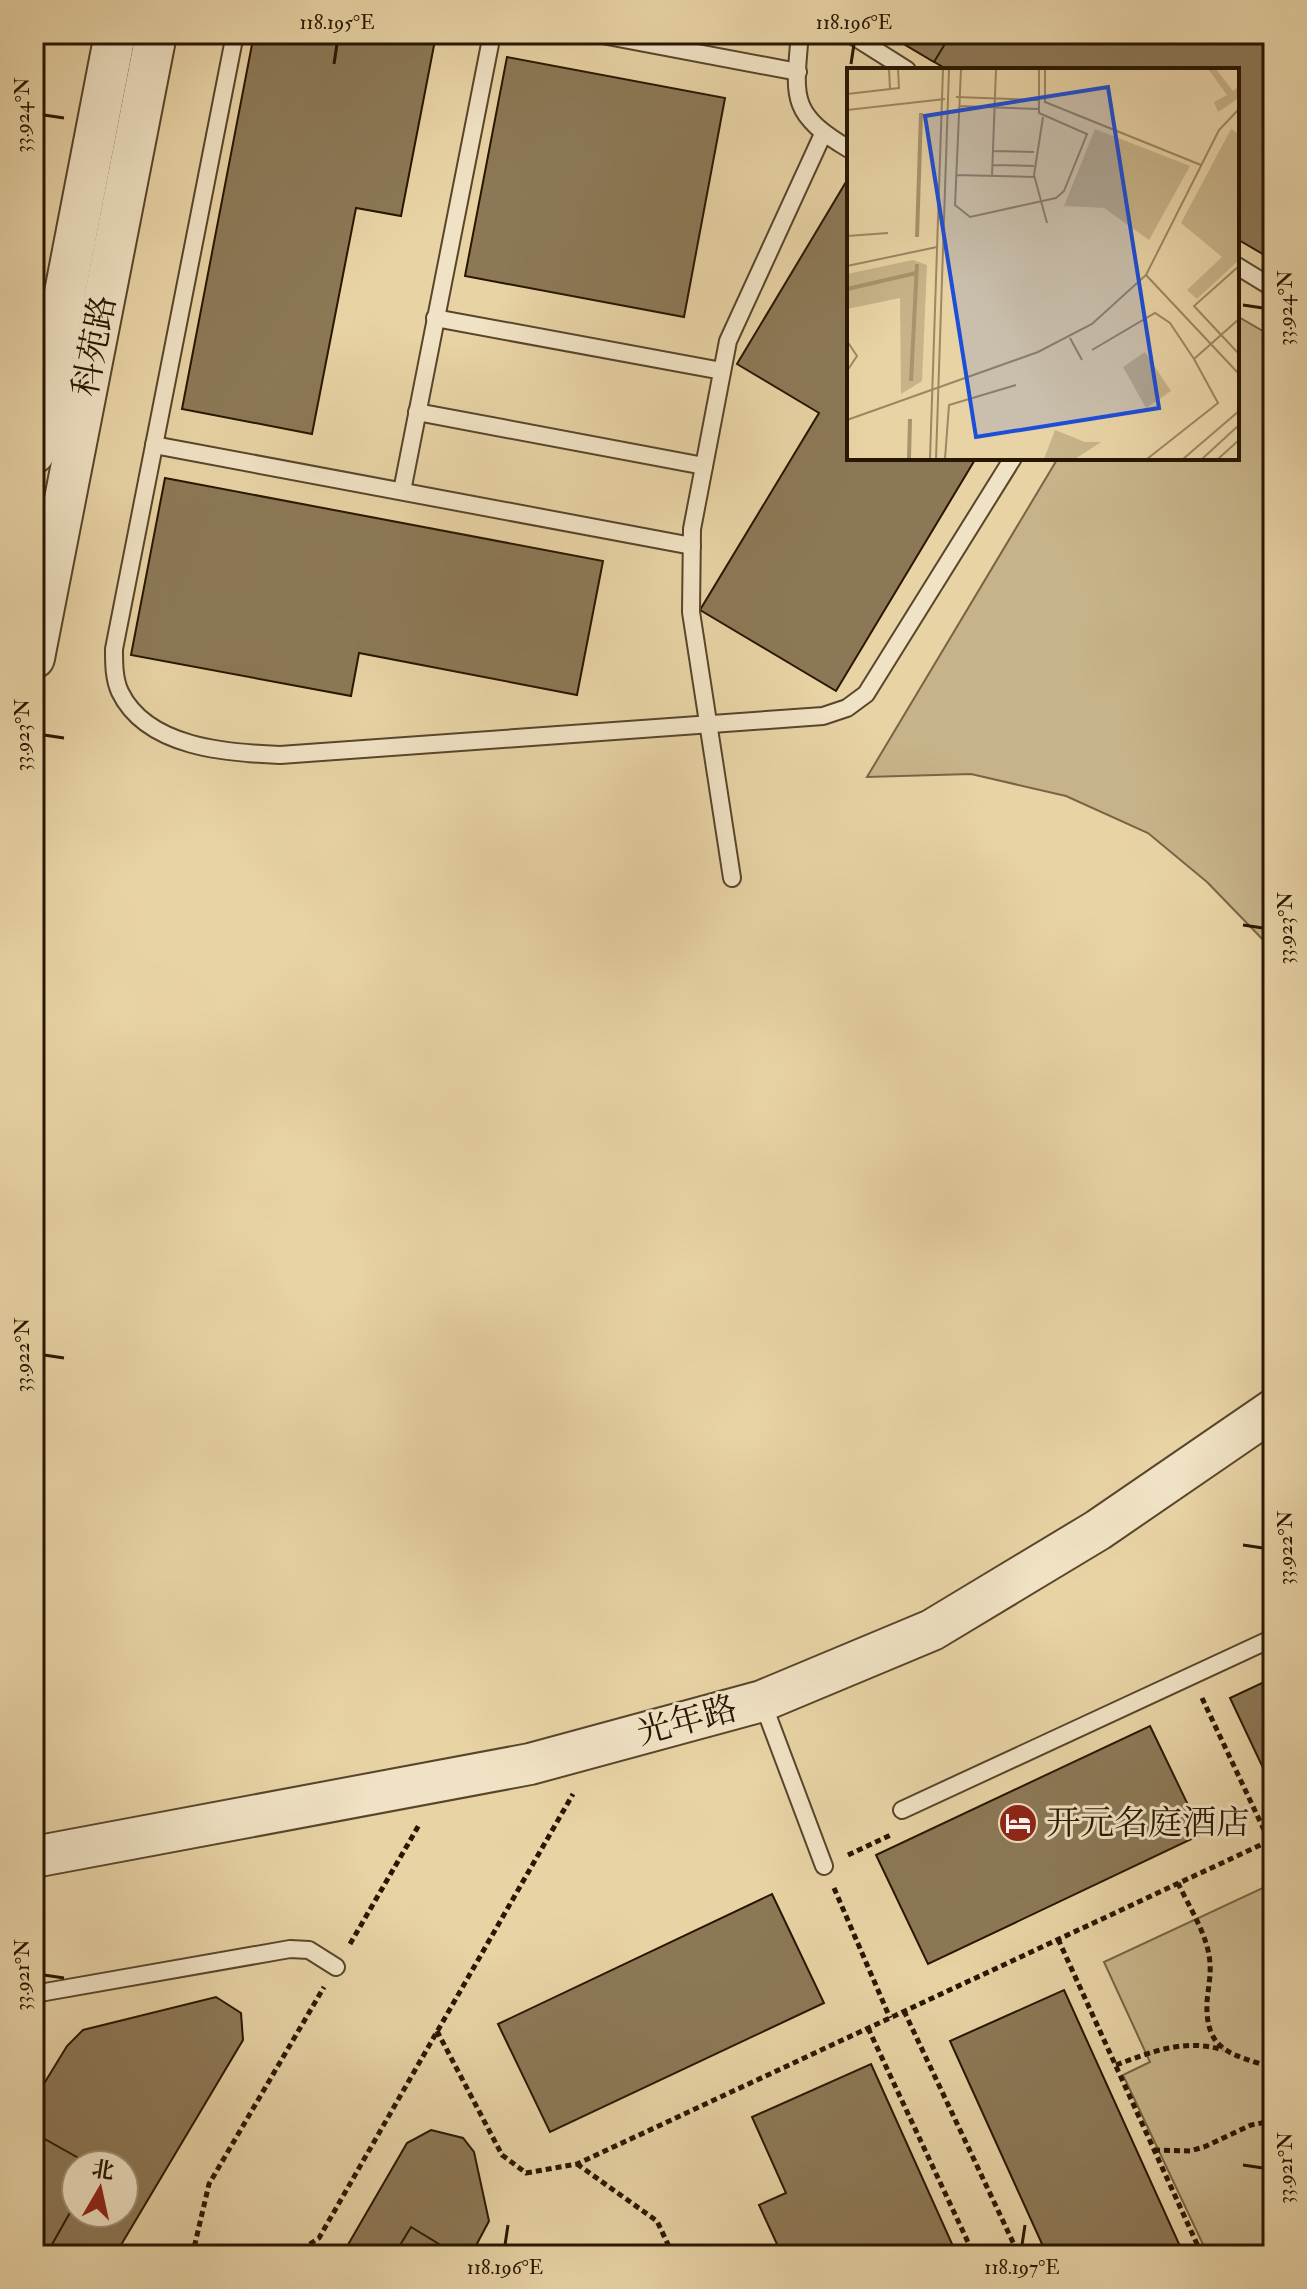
<svg xmlns="http://www.w3.org/2000/svg" width="1307" height="2289" viewBox="0 0 1307 2289" font-family="'IM FELL Double Pica','Noto Serif SC',serif">
	<style>
		.green { fill: #c7b389; stroke: #786445; stroke-width: 2 }
		.building { fill: #8c7856; stroke: #281601; stroke-width: 2; fill-rule: evenodd }
		.lines { fill: none; stroke-linecap: round; stroke-linejoin: round }
		.service-casing { stroke: #58452a; stroke-width: 20 }
		.tertiary-casing { stroke: #58452a; stroke-width: 44 }
		.path { stroke: #281601; stroke-width: 5; stroke-dasharray: 6 4; stroke-linecap: butt }
		.service { stroke: #f0e2c4; stroke-width: 16 }
		.tertiary { stroke: #f0e2c4; stroke-width: 40 }
		.ticks { fill: none; stroke: #281601; stroke-width: 3 }
		.labels { text-anchor: middle; dominant-baseline: central; stroke-width: 6; stroke-linejoin: round; paint-order: stroke }
		.street-label { font-size: 34px; fill: #281601; stroke: #f0e2c4 }
		.poi-label { font-size: 34px; fill: #281601; stroke: #f0e2c4; text-anchor: start }
		.inset-river { fill: none; stroke: #a7936d; stroke-width: 4 }
		.inset-road { fill: none; stroke: #9b8763; stroke-width: 2 }
		.view { fill: #1d4ed8; fill-opacity: 0.15; stroke: #1d4ed8; stroke-width: 4 }
		.inset-edge { fill: none; stroke: #281601; stroke-width: 4 }
		.neatline { fill: none; stroke: #281601; stroke-width: 3 }
		.ticks-label { font-size: 20px; text-anchor: middle; fill: #281601 }
	</style>
	<rect width="100%" height="100%" fill="#e8d3a5"/>
	<filter id="stains"><feTurbulence type="fractalNoise" baseFrequency=".0025" numOctaves="4"/><feColorMatrix values="0 0 0 0 .2 0 0 0 0 .09 0 0 0 0 .02 0 0 0 .5 -.17"/></filter>
	<radialGradient id="worn" r=".72"><stop offset=".6" stop-color="#630" stop-opacity="0"/><stop offset="1" stop-color="#630" stop-opacity=".3"/></radialGradient>
	<g class="green">
		<path d="M1237,316L1273,337V950L1207,882L1148,833L1066,796L971,774L867,777L1058,458H1237Z"/>
		<path d="M1269,1885L1273,1893V2242L1245,2255H1208L1123,2075L1150,2062L1104,1962Z"/>
	</g>
	<g class="building">
		<path d="M254,34L436,35L401,216L356,208L312,434L182,409Z"/>
		<path d="M887,34H1273V260L1237,239V70H948Z"/>
		<path d="M887,34H951L934,62Z"/>
		<path d="M507,57L725,98L684,317L465,276Z"/>
		<path d="M846,182L849,184V458H976L836,691L700,610L819,413L737,364Z"/>
		<path d="M165,478L603,561L577,695L359,653L351,696L131,655Z"/>
		<path d="M1273,1678V1789L1230,1698Z"/>
		<path d="M1150,1726L1202,1834L928,1964L876,1855Z"/>
		<path d="M772,1894L824,2003L550,2132L498,2024Z"/>
		<path d="M1064,1990L1184,2255H1047L950,2041Z"/>
		<path d="M216,1997L241,2013L243,2040L115,2255H34V2100L67,2046L83,2030ZM76,2165H124V2213H76Z"/>
		<path d="M871,2064L957,2255H782L759,2205L786,2193L752,2117Z"/>
		<path d="M431,2130L463,2138L474,2152L489,2221L471,2255H342L407,2143Z"/>
		<path d="M34,2133L91,2165H76V2202L46,2255H34Z"/>
		<path d="M411,2227L457,2255H394Z"/>
	</g>
	<g class="lines">
		<defs>
			<g id="service">
				<path d="M235,34L114,649C114,664 114,679 120,692C147,748 228,753 280,755L823,716L847,708L866,694L1013,458"/>
				<path d="M597,34L798,72"/>
				<path d="M800,34C794,99 790,114 849,149"/>
				<path d="M850,34L907,70"/>
				<path d="M1237,266L1273,288"/>
				<path d="M435,318L722,371"/>
				<path d="M417,412L704,466"/>
				<path d="M154,445L692,546"/>
				<path d="M402,491L492,34"/>
				<path d="M732,878L691,612L692,529L728,341L823,134"/>
				<path d="M762,1701L824,1866"/>
				<path d="M902,1810L1273,1638"/>
				<path d="M34,1994L290,1949L309,1950L336,1967"/>
			</g>
			<g id="tertiary">
				<path d="M34,453L115,34"/>
				<path d="M34,658L156,34"/>
				<path d="M34,1857L530,1764L762,1701L932,1630L1098,1530L1273,1410"/>
			</g>
		</defs>
		<use href="#service" class="service-casing"/>
		<use href="#tertiary" class="tertiary-casing"/>
		<g class="path">
			<path d="M1202,1698L1273,1849"/>
			<path d="M848,1855L893,1834"/>
			<path d="M1178,1883C1189,1907 1209,1937 1210,1964C1211,1976 1208,1989 1207,2002C1205,2053 1233,2054 1273,2068"/>
			<path d="M834,1888L890,2018"/>
			<path d="M1058,1939L1202,2255"/>
			<path d="M350,1944L419,1825"/>
			<path d="M904,2011L1019,2255"/>
			<path d="M868,2028L974,2255"/>
			<path d="M437,2031L502,2155L526,2173L577,2164L1269,1841"/>
			<path d="M1116,2065C1151,2052 1185,2038 1223,2050"/>
			<path d="M1154,2150L1190,2151L1204,2147L1251,2125L1273,2121"/>
			<path d="M577,2164L657,2221L673,2255"/>
			<path d="M190,2255L194,2248L209,2184L324,1987"/>
			<path d="M293,2255L319,2238L573,1794"/>
		</g>
		<use href="#service" class="service"/>
		<use href="#tertiary" class="tertiary"/>
	</g>
	<path class="ticks" d="M334,64L337,44M851,64L854,44M44,115L64,118M1243,305L1263,308M44,735L64,738M1243,925L1263,928M44,1355L64,1358M1243,1545L1263,1548M44,1975L64,1978M1243,2165L1263,2168M505,2245L508,2225M1022,2245L1025,2225"/>
	<defs>
		<symbol id="hotel-disc" viewBox="-11 -11 22 22"><circle r="9.5" fill="#8f2418" stroke="#f0e2c4"/><path d="M-6-4.5h1.5V1H6V5H4.5V3h-9V5H-6ZM-4 0a1.8 1.8 0 1 1 3.6 0ZM.5 0V-2.5h3Q6-2.5 6 0Z" fill="#fff"/></symbol>
	</defs>
	<g fill-rule="evenodd">
		<use href="#hotel-disc" x="996" y="1801" width="44" height="44"/>
	</g>
	<g class="labels">
		<g class="street-label">
			<text transform="translate(95 346) rotate(-79)">科苑路</text>
			<text transform="translate(687 1721) rotate(-15)">光年路</text>
		</g>
		<g class="poi-label">
			<text x="1046" y="1823">开元名庭酒店</text>
		</g>
	</g>
	<g transform="translate(847 68)">
		<rect width="392" height="392" fill="#e8d3a5"/>
		<path d="M361,1H369L386,23L392,18V30L371,44L367,34L380,27ZM248,61L343,98L302,172L257,140L217,138ZM384,61L392,66V192L350,231L340,222L375,189L334,155ZM66,192L80,197L75,313L54,326L53,230L0,241V206ZM298,284L324,323L299,340L276,299ZM208,362L238,374H254L228,391H197Z" fill="#c7b389"/>
		<path class="inset-river" d="M70,169L74,45M0,221L69,205M64,313L70,196M62,391L63,351"/>
		<path class="inset-road" d="M114,1L108,137L123,149L209,130L217,123L240,66L192,45V1M198,1V34L354,97M43,21L52,20L51,1M0,26L43,21L42,1M109,29L191,32M112,38L191,41M0,42L98,31M196,49L187,107L200,155M146,83L187,84M146,97L187,98M109,107L187,109M145,108L149,1M0,168L41,165M0,198L90,179M392,198L347,238L392,286M299,207L392,306M223,270L235,292M0,273L10,288L0,303M245,282L308,245L323,255L347,291M0,352L191,284L245,256L299,207L372,62L392,41M83,391L96,1M89,391L102,1M98,391L102,337L169,317M300,391L371,335L347,291L392,251M336,391L392,343M355,391L392,357M371,391L392,372"/>
		<path class="view" d="M261,19L312,340L129,369L78,48Z"/>
		<rect width="392" height="392" class="inset-edge"/>
	</g>
	<rect width="1307" height="2289" fill="none" stroke="#e8d3a5" stroke-width="88"/>
	<g transform="translate(100 2189) rotate(9)"><circle r="38" fill="#f0e2c4" stroke="#a09076" stroke-width="2"/>
	<path d="M0-6L14 30L0 20L-14 30Z" fill="#8f2418"/>
	<text y="-12" font-size="22" font-weight="bold" text-anchor="middle" fill="#281601">北</text>
	</g>
	<rect x="44" y="44" width="1219" height="2201" class="neatline"/>
	<g class="ticks-label">
		<text x="337" y="29">118.195°E</text>
		<text x="854" y="29">118.196°E</text>
		<text transform="translate(22 115) rotate(-90)" y="7">33.924°N</text>
		<text transform="translate(1285 308) rotate(-90)" y="7">33.924°N</text>
		<text transform="translate(22 735) rotate(-90)" y="7">33.923°N</text>
		<text transform="translate(1285 928) rotate(-90)" y="7">33.923°N</text>
		<text transform="translate(22 1355) rotate(-90)" y="7">33.922°N</text>
		<text transform="translate(1285 1548) rotate(-90)" y="7">33.922°N</text>
		<text transform="translate(22 1975) rotate(-90)" y="7">33.921°N</text>
		<text transform="translate(1285 2168) rotate(-90)" y="7">33.921°N</text>
		<text x="505" y="2274">118.196°E</text>
		<text x="1022" y="2274">118.197°E</text>
	</g>
	<rect width="100%" height="100%" filter="url(#stains)"/>
	<rect width="100%" height="100%" fill="url(#worn)"/>
</svg>
